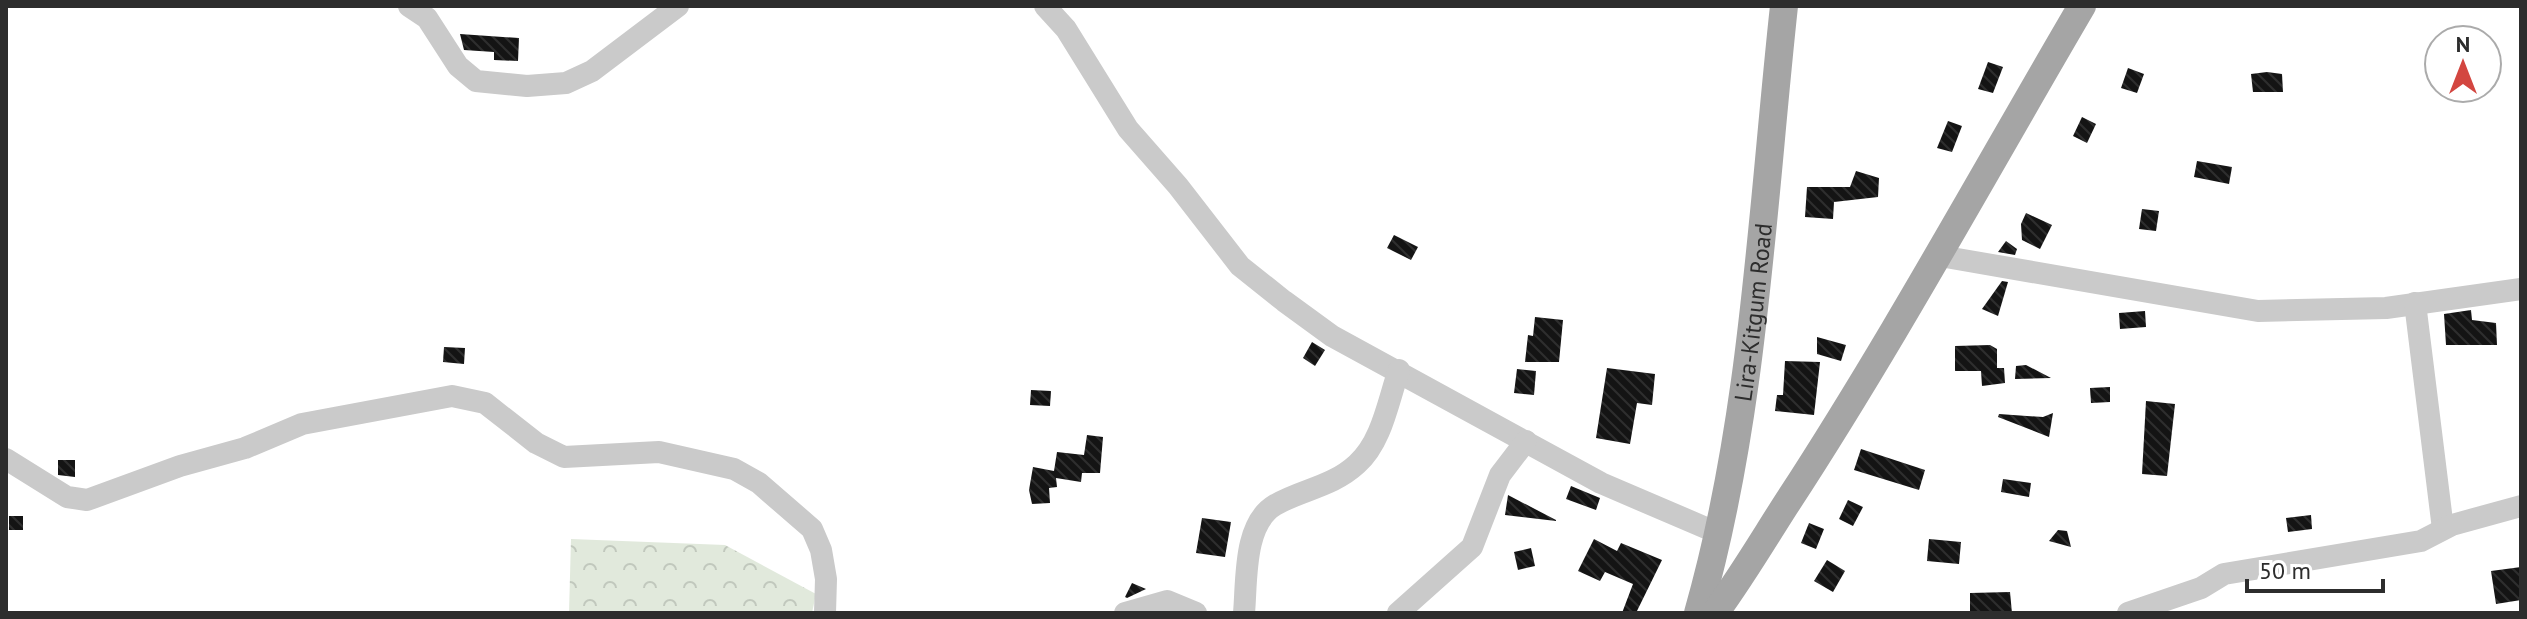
<svg xmlns="http://www.w3.org/2000/svg" width="2527" height="619" viewBox="0 0 2527 619" font-family="'PT Sans',sans-serif">
	<style>
		.forest { fill: url(#forest-crowns) }
		.building { fill: url(#building-back-hatch) }
		.lines { fill: none; stroke-linecap: round; stroke-linejoin: round }
		.minor { stroke: #cacaca; stroke-width: 22 }
		.major { stroke: #a5a5a5; stroke-width: 28 }
		.labels { text-anchor: middle; dominant-baseline: central; stroke-width: 8; stroke-linejoin: round; paint-order: stroke }
		.street-label { font-size: 24px; fill: #2d2d2d; stroke: #fff }
	</style>
	<defs>
		<pattern id="forest-crowns" width="20" height="18" patternUnits="userSpaceOnUse" patternTransform="scale(2)"><rect width="20" height="18" fill="#e1e9dc"/><path d="M2 6a3 3 0 1 1 6 0M12 15a3 3 0 1 1 6 0" fill="none" stroke="#c1c8bd"/></pattern>
		<pattern id="building-back-hatch" width="6" height="6" patternUnits="userSpaceOnUse" patternTransform="scale(2)"><rect width="6" height="6" fill="#141414"/><path d="M-1 5l2 2M0 0l6 6M5-1l2 2" fill="none" stroke="#2e2e2e"/></pattern>
	</defs>
	<rect width="100%" height="100%" fill="#fff"/>
	<path class="forest" d="M571,539L725,545L816,594L812,613H569Z"/>
	<g class="building">
		<path d="M460,34L519,38L518,61L494,60V52L464,50Z"/>
		<path d="M1988,62L2003,67L1993,93L1978,89Z"/>
		<path d="M2128,68L2144,74L2137,93L2121,88Z"/>
		<path d="M2267,72L2282,74L2283,92H2253L2251,74Z"/>
		<path d="M2082,117L2096,124L2087,143L2073,136Z"/>
		<path d="M1948,121L1962,126L1952,152L1937,148Z"/>
		<path d="M2197,161L2232,167L2229,184L2194,177Z"/>
		<path d="M1856,171L1879,178L1878,197L1834,202L1833,219L1805,217L1807,187H1850Z"/>
		<path d="M2142,209L2159,211L2156,231L2139,229Z"/>
		<path d="M2026,213L2052,225L2040,249L2022,240L2021,224Z"/>
		<path d="M1394,235L1418,247L1411,260L1387,248Z"/>
		<path d="M2006,241L2017,249L2015,255L1998,252Z"/>
		<path d="M2002,281L2008,282L1998,316L1982,309Z"/>
		<path d="M2471,310L2472,320L2496,323L2497,345H2446L2444,314Z"/>
		<path d="M2145,311L2146,327L2120,329L2119,313Z"/>
		<path d="M1535,317L1563,320L1559,362H1525L1528,335L1533,336Z"/>
		<path d="M1817,337L1846,345L1841,361L1817,354Z"/>
		<path d="M1312,342L1325,350L1315,366L1303,358Z"/>
		<path d="M1990,345L1997,349V368H2004L2005,383L1982,386L1981,371H1955V346Z"/>
		<path d="M444,347L465,348L464,364L443,362Z"/>
		<path d="M1785,361L1820,362L1814,415L1775,411L1777,395H1783Z"/>
		<path d="M2026,365L2051,378L2015,379L2016,366Z"/>
		<path d="M1607,368L1655,374L1652,405L1637,403L1630,444L1596,438Z"/>
		<path d="M1517,369L1536,371L1534,395L1514,393Z"/>
		<path d="M2110,387V402L2091,403L2090,388Z"/>
		<path d="M1031,390L1051,391L1050,406L1030,405Z"/>
		<path d="M2146,401L2175,404L2167,476L2142,474Z"/>
		<path d="M2053,413L2049,437L1998,417L1999,414L2043,417Z"/>
		<path d="M1087,435L1103,437L1100,473H1082L1081,482L1056,478L1057,487L1049,488L1050,503L1032,504L1029,490L1033,467L1054,471L1057,452L1084,455Z"/>
		<path d="M1861,449L1925,470L1919,490L1854,470Z"/>
		<path d="M58,460H75V477L58,475Z"/>
		<path d="M2003,479L2031,483L2029,497L2001,492Z"/>
		<path d="M1571,486L1600,498L1596,510L1566,499Z"/>
		<path d="M1508,495L1556,520V521L1505,515Z"/>
		<path d="M1848,500L1863,507L1853,526L1839,519Z"/>
		<path d="M2311,515L2312,529L2288,532L2286,518Z"/>
		<rect x="9" y="516" width="14" height="14"/>
		<path d="M1202,518L1231,522L1225,557L1196,553Z"/>
		<path d="M1809,523L1824,529L1816,549L1801,543Z"/>
		<path d="M2058,530L2067,531L2071,547L2049,541Z"/>
		<path d="M1594,539L1617,551L1621,543L1662,560L1636,613H1622L1633,584L1605,572L1600,581L1578,571Z"/>
		<path d="M1929,539L1961,542L1959,564L1927,561Z"/>
		<path d="M1531,548L1535,566L1518,570L1514,552Z"/>
		<path d="M1827,560L1845,571L1833,592L1814,581Z"/>
		<path d="M2521,567V600L2496,604L2491,571Z"/>
		<path d="M1132,583L1146,589L1127,598L1125,597Z"/>
		<path d="M2010,592L2012,613H1970V593Z"/>
	</g>
	<g class="lines">
		<g class="minor">
			<path d="M409,6L427,18L458,66L476,81L527,86L566,83L592,71L678,6"/>
			<path d="M1045,6L1066,29L1128,129L1178,186L1240,266L1284,301L1332,336L1601,483L1720,534"/>
			<path d="M1940,256L2258,311L2386,308L2521,289"/>
			<path d="M2415,303L2443,529"/>
			<path d="M6,459L67,497L87,500L180,466L245,448L302,424L452,396L485,403L536,443L564,457L659,452L734,469L759,483L812,529L821,550L826,579L825,613"/>
			<path d="M1125,613L1167,601L1196,613"/>
			<path d="M1244,613C1247,581 1243,524 1275,505C1303,489 1332,487 1357,464C1382,442 1388,401 1399,370"/>
			<path d="M1398,613L1472,547L1500,475L1526,441"/>
			<path d="M2128,613L2201,588L2224,574L2421,541L2452,525L2521,506"/>
		</g>
		<g class="major">
			<path id="s1" d="M1698,613C1754,417 1762,208 1784,6"/>
			<path d="M1715,613C1740,579 1762,542 1785,506C1891,344 1984,173 2082,6"/>
		</g>
	</g>
	<g class="labels">
		<g class="street-label">
			<text stroke="none"><textPath href="#s1" startOffset="306">Lira-Kitgum Road</textPath></text>
		</g>
	</g>
	<rect width="2527" height="619" fill="none" stroke="#2d2d2d" stroke-width="16"/>
	<g transform="translate(2463 64)"><circle r="38" fill="#ffffff" stroke="#ababab" stroke-width="2"/>
	<path d="M0-6L14 30L0 20L-14 30Z" fill="#d34640"/>
	<text y="-12" font-size="22" font-weight="bold" text-anchor="middle" fill="#2d2d2d">N</text>
	</g>
	<path d="M2247 579v12h136v-12" fill="none" stroke="#2d2d2d" stroke-width="4"/>
	<text x="2259" y="579" font-size="24" fill="#2d2d2d" stroke="#ffffff" stroke-width="6" paint-order="stroke">50 m</text>
</svg>
